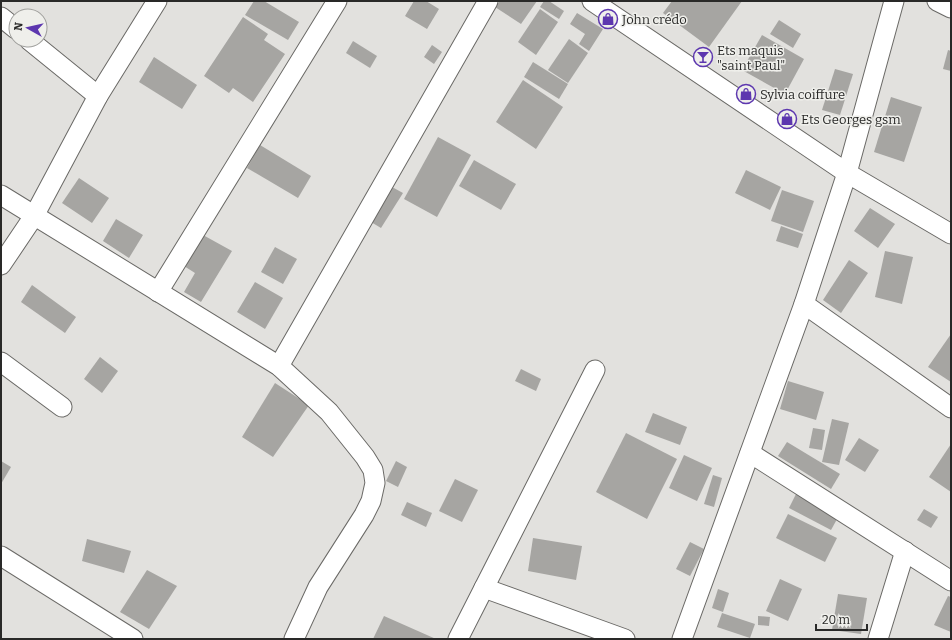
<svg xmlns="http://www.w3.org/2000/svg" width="952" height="640" viewBox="0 0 952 640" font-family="Bitter,serif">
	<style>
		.building { fill: #a6a5a2 }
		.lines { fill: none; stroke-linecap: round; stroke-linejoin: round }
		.minor-casing { stroke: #6a6966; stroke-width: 21 }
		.minor { stroke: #fff; stroke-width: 19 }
		.labels { text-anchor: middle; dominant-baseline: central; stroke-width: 3; stroke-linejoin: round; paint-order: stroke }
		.poi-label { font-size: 13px; fill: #292928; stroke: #efefeb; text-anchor: start }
	</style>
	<rect width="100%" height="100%" fill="#e2e1de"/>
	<g class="building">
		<path d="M254,1H264L299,22L288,40L245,15Z"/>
		<path d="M414,1H426L439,9L427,29L405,16Z"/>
		<path d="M500,1H537L521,24L495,7Z"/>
		<path d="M544,1H549L564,11L559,19L540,7Z"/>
		<path d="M672,1H742L709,47L663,13Z"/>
		<path d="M540,9L558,22L536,55L518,42Z"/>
		<path d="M577,13L603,29L589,51L579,44L585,34L570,24Z"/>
		<path d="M243,17L268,34L264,40L285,54L253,102L233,88L229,93L204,76Z"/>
		<path d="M779,20L801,34L793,48L770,34Z"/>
		<path d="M762,35L804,59L785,94L742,70Z"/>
		<path d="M569,39L588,53L568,83L548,70Z"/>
		<path d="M353,41L377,56L370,68L346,53Z"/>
		<path d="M432,45L442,52L434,64L424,57Z"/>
		<path d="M948,50L951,51V71L943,69Z"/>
		<path d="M154,57L197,85L182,109L139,82Z"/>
		<path d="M533,62L568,84L559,99L524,77Z"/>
		<path d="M835,69L853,74L840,115L822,110Z"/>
		<path d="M523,80L563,107L536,149L496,122Z"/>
		<path d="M891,97L922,107L904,162L874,152Z"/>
		<path d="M438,137L471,155L437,217L404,199Z"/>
		<path d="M260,145L311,176L298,198L247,168Z"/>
		<path d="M474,160L516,184L501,210L459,186Z"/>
		<path d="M746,170L781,187L770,210L735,193Z"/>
		<path d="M79,178L109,198L92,223L62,203Z"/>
		<path d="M392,187L403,193L381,228L371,222Z"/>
		<path d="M782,190L814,201L803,232L771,221Z"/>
		<path d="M870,208L895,224L878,248L854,231Z"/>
		<path d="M116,219L143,235L129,258L103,241Z"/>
		<path d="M781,226L803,234L798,248L776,241Z"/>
		<path d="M203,235L232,251L201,302L184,292L195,273L184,266Z"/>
		<path d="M275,247L297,259L283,284L261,272Z"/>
		<path d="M885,251L913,257L902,304L875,297Z"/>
		<path d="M849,260L868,273L841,313L823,300Z"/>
		<path d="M255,282L283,298L265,329L237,312Z"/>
		<path d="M32,285L76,317L65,333L21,302Z"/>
		<path d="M951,334V382L928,367Z"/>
		<path d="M100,357L118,371L102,393L84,379Z"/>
		<path d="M521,369L541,379L536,391L515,381Z"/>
		<path d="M788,381L824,392L816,420L780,409Z"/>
		<path d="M275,383L309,405L273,457L242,437Z"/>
		<path d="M653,413L687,427L680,445L645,432Z"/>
		<path d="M832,419L849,423L839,465L822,462Z"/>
		<path d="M813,428L825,430L822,450L809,448Z"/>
		<path d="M626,433L677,459L647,519L596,492Z"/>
		<path d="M859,438L879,450L865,472L845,460Z"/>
		<path d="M787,442L840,474L831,489L778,456Z"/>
		<path d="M951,444V492L929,477Z"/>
		<path d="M684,455L712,468L697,501L669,488Z"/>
		<path d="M1,461L11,467L1,484Z"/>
		<path d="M396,461L407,467L398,487L386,481Z"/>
		<path d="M713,475L722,478L714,507L704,504Z"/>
		<path d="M455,479L478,490L462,522L439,511Z"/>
		<path d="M798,490L841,512L831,530L789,508Z"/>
		<path d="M407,502L432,513L426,527L401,515Z"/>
		<path d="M924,509L938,517L931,528L917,520Z"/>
		<path d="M788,514L837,538L825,562L776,538Z"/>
		<path d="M533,538L582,546L576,580L528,571Z"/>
		<path d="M87,539L131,551L124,573L82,561Z"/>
		<path d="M690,542L704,549L690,576L676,569Z"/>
		<path d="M147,570L177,586L149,629L120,612Z"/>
		<path d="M780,579L802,589L788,621L766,611Z"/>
		<path d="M718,589L729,593L723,612L712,608Z"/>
		<path d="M838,594L867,598L861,634L832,630Z"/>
		<path d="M948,596L951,597V632L934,625Z"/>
		<path d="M722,613L755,624L750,638L717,627Z"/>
		<path d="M384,616L436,639H373Z"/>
		<path d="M758,616L770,617L769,626L758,625Z"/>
	</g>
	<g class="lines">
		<defs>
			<g id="minor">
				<path d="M592,1L847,173L951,234"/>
				<path d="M937,1L951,8"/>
				<path d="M1,17L16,29"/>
				<path d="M29,40L98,96"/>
				<path d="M1,195L279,366L329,412L365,457L373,470L375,483L371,501L364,515L318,587L294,639"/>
				<path d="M1,265L34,216L98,96L157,1"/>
				<path d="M158,292L337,1"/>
				<path d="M804,304L951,408"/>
				<path d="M1,362L62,407"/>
				<path d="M279,366L488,1"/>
				<path d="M750,453L951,581"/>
				<path d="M1,556L133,639"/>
				<path d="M484,588L625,639"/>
				<path d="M458,639L595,370"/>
				<path d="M682,639L804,304L847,173L894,1"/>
				<path d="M878,639L905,551"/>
			</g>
		</defs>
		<use href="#minor" class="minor-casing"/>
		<use href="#minor" class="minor"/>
	</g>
	<defs>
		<symbol id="shop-ring" viewBox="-11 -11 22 22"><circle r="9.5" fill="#efefeb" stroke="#5d37af" stroke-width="1.5"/><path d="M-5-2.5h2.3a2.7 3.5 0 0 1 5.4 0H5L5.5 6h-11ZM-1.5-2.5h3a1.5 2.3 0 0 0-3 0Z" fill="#5d37af"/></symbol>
		<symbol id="bar-ring" viewBox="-11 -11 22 22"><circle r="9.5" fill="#efefeb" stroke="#5d37af" stroke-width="1.5"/><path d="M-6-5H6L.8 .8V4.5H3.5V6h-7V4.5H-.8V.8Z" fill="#5d37af"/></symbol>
	</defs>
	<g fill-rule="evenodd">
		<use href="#shop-ring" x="597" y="8" width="22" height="22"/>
		<use href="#bar-ring" x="692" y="46" width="22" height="22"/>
		<use href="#shop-ring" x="735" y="83" width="22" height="22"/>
		<use href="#shop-ring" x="776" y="108" width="22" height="22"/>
	</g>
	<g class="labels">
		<g class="poi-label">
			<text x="622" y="19">John crédo</text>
			<text x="717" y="50">Ets maquis<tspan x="717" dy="15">"saint Paul"</tspan></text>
			<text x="760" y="94">Sylvia coiffure</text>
			<text x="801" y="119">Ets Georges gsm</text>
		</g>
	</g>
	<rect width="952" height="640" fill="none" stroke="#292928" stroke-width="4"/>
	<g transform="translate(28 28) rotate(278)"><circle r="19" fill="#efefeb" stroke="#a0a09d"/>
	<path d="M0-3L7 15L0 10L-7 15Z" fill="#5d37af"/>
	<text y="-6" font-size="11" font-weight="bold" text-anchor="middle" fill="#292928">N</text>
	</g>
	<path d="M816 624v6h51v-6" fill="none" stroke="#292928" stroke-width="2"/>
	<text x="822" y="624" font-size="12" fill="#292928" stroke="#efefeb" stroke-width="3" paint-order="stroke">20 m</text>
</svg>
